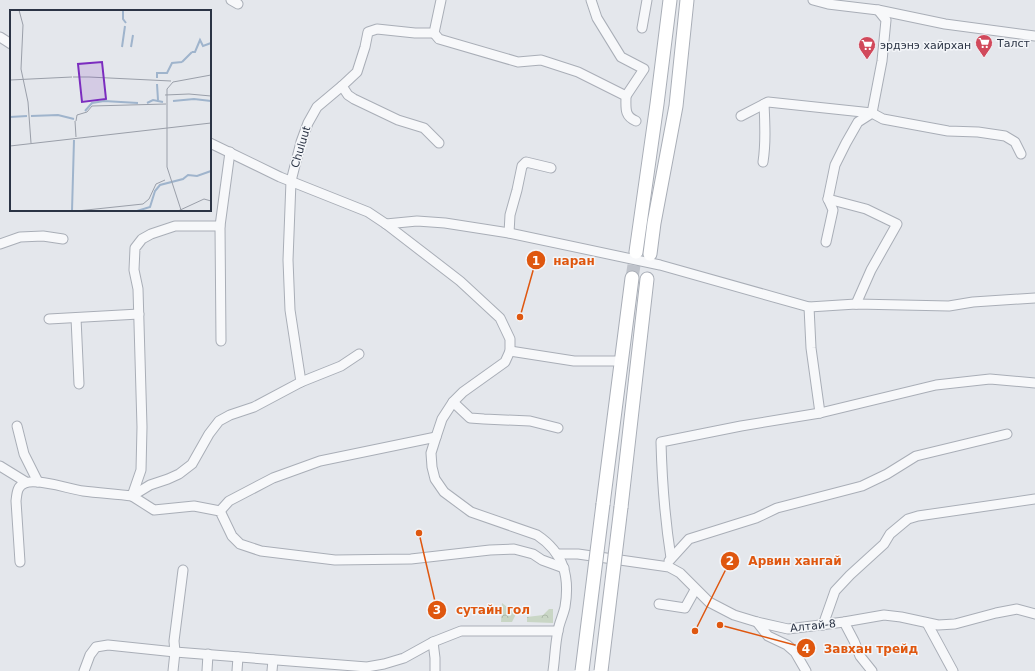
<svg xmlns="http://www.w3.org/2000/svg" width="1035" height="671" viewBox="0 0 1035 671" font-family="'DejaVu Sans',sans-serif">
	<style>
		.forest { fill: url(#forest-crowns) }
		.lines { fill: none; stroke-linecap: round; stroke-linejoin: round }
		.secondary-tunnel { stroke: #bfc3cb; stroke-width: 13; stroke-dasharray: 13 6; stroke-linecap: butt }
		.street-casing { stroke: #a9aeb7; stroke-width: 11 }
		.secondary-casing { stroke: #a9aeb7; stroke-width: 15 }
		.street { stroke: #f7f8fa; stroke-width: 9 }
		.secondary { stroke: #fff; stroke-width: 13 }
		.secondary-bridge-casing { stroke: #a9aeb7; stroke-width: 15; stroke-linecap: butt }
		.secondary-bridge { stroke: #fff; stroke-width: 13 }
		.labels { text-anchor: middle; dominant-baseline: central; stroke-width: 3; stroke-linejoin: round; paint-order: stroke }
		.poi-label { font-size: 11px; fill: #2b3445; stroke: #f4f6f9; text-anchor: start }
		.street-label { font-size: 11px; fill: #2b3445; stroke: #f4f6f9 }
		.inset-river { fill: none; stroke: #9fb4cc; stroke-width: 2 }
		.inset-road { fill: none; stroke: #9a9fa9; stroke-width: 1 }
		.view { fill: #7b2cbf; fill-opacity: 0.15; stroke: #7b2cbf; stroke-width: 2 }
		.inset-edge { fill: none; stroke: #2b3445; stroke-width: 2 }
		.leader { fill: none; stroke: #df570f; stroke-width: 1.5 }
		.callout-dot { fill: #df570f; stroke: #f4f6f9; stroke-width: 1.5 }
		.mark-label { font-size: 12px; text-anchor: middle; font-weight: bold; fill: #fff }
		.callout-label { font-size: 12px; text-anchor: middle; font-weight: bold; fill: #df570f; stroke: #f4f6f9; stroke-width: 3; stroke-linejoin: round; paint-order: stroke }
	</style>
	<defs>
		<pattern id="forest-crowns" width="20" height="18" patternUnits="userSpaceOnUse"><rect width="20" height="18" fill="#c9d6c5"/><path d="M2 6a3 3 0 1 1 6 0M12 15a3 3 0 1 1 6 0" fill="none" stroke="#adb8ab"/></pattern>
	</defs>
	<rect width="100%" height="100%" fill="#e4e7ec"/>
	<g class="forest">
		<path d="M502,603L516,614L512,622H501Z"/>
		<path d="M549,609H553V623L527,622V617L543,615Z"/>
	</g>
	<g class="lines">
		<path class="secondary-tunnel" d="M632,278L636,252"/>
		<defs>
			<g id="street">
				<path d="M231,0L238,4"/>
				<path d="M591,0L597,18L621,57L644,69L626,96"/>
				<path d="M813,0L828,4L878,10L945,24L1035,36"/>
				<path d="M642,28L647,0"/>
				<path d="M434,33L439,39L518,62L541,60L578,72L626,96C626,108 624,116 636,121"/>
				<path d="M0,37L11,44"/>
				<path d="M342,86L348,95L354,99L398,120L424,128L439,143"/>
				<path d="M741,116L768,102L872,113L883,119L948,131L978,132L1005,136L1015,142L1021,154"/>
				<path d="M210,143L280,177L368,212L386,224L460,281L500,318L510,339V351L505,362L463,392L453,402L442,419L436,437L431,453L432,467L435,479L444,492L471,512L537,535C564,553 570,577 565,607C563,616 559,623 558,631C555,644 555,658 553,671"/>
				<path d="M763,162C766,143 765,124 764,104"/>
				<path d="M386,224L417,221L445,223L509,233L660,265L809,307L856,304L949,306L973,302L1035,298"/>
				<path d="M509,233L510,215L517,190L522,166L526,162L551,168"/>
				<path d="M826,242L833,210L828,199"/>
				<path d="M0,244L20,237L43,236L63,239"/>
				<path d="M856,304L871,270L897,224L866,209L828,199L835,165L846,143L858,122L872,113L882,61L886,20L878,10"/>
				<path d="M809,307L811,348L820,413"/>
				<path d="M76,318L79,384"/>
				<path d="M49,319L139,314"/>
				<path d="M221,341L220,226L230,152"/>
				<path d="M510,351L574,361H621"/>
				<path d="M359,354L341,366L301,382L254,407L230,415L219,421L209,434L192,464L179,474L168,479L150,485L132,496L154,510L194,506L220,511L232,536L240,544L261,551L335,560L411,559L490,550L514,549L533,554L542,560L564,568"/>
				<path d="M301,382L290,310L288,260L291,181L301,142L308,123L317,107L342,86L357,72L365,47L368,32L377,29L415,33H434L441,0"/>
				<path d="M453,402L470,418L484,419L530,421L558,428"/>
				<path d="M17,426L24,454L38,482"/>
				<path d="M0,466L26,482"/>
				<path d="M220,511L229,501L273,478L320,461L436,437"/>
				<path d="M558,554H578L669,567L680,573L709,602L734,615L757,622L788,629L844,622L884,615L901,617L938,625L955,624L996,613L1017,609L1035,614"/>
				<path d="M671,558C665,520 662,481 661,442L741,426L820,413L936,385L990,379L1035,383"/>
				<path d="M669,561L689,539L756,518L777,508L862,486L887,474L916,456L1007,434"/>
				<path d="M20,562L16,501C17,493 17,486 25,483C38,478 69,489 83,491C99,493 116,494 132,496L141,470L142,427L138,289L134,270L135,248L142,239L151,234L175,226H220"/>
				<path d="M659,604L685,608L695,590"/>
				<path d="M757,622L768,636L787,645L795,652L806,671"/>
				<path d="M844,622L854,641L860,656L872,671"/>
				<path d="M927,623L953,671"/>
				<path d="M823,625L835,591L850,575L884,544L890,534L908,519L918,516L1035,499"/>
				<path d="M433,642L435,658V671"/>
				<path d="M84,671L90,655L96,647L108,645L175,652L367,667L384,664L404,658L433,642L461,631H558"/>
				<path d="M173,671L175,652L174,641L183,570"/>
				<path d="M207,671L208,654"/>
				<path d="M237,671L238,657"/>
				<path d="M272,671L273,660"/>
			</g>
			<g id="secondary">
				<path d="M636,252L657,104L670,0"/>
				<path d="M650,254L654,223L676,106L687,0"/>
				<path d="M603,504L632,278"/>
				<path d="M621,507L647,279"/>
			</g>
		</defs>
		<use href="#street" class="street-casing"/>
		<use href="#secondary" class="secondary-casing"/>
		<use href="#street" class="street"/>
		<use href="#secondary" class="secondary"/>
		<defs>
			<g id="secondary-bridge">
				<path d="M582,671L603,504"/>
				<path d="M601,671L621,507"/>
			</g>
		</defs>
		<use href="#secondary-bridge" class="secondary-bridge-casing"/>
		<use href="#secondary-bridge" class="secondary-bridge"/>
	</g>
	<defs>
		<symbol id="supermarket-pin" viewBox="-11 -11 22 30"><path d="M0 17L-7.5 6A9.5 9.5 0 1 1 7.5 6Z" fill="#d1495b" stroke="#f4f6f9"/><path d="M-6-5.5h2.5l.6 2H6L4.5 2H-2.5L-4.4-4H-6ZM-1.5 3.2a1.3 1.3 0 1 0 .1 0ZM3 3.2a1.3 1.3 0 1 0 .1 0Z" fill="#fff"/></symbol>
	</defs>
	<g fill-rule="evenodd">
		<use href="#supermarket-pin" x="974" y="33" width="20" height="27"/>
		<use href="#supermarket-pin" x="857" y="35" width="20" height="27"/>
	</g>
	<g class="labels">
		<g class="poi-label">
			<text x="997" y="43">Талст</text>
			<text x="880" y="45">эрдэнэ хайрхан</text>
		</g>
		<g class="street-label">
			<text transform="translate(301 147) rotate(-73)">Chuluut</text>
			<text transform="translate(813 626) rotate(-6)">Алтай-8</text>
		</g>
	</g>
	<g transform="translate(10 10)">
		<rect width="201" height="201" fill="#e4e7ec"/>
		<path class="inset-river" d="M113,0V9L116,13M112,37L115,16M121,37L123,25M182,42H185L190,30L193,36L201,33M172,52L182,42M147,68V63H157L162,53L172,52M147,74L148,90M163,91L184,89L201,91M137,93L143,90L153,92M75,101L82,93L94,91L128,93M21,106L48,105L64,109M0,107L17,106M62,201L64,130M127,201L140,197L145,181L150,175L173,169L178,165L187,166L201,161"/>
		<path class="inset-road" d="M9,0L13,15L11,59L18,92L21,133M63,67H79M79,67L161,71M0,70L62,67M155,85L179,84L201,86M65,111L66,127M66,111L67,105L77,102L82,96L156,94M0,136L201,113M171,200L157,157V79L163,72L201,65M67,201L133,194L139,189L146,174L155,170M168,201L194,189L201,191"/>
		<path class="view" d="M92,52L96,89L72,92L68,54Z"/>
		<rect width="201" height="201" class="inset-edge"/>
	</g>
	<path class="leader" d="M520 317L536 260M695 631L730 561M419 533L437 610M720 625L806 648"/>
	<g class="callout-dot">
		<circle cx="520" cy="317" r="4"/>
		<circle cx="695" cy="631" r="4"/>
		<circle cx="419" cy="533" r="4"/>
		<circle cx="720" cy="625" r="4"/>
		<circle cx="536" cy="260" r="10"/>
		<circle cx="730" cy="561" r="10"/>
		<circle cx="437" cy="610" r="10"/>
		<circle cx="806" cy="648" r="10"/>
	</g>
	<g class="mark-label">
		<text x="536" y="265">1</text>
		<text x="730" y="565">2</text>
		<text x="437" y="614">3</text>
		<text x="806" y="653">4</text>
	</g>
	<g class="callout-label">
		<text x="574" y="265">наран</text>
		<text x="795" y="565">Арвин хангай</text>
		<text x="493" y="614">сутайн гол</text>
		<text x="871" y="653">Завхан трейд</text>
	</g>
</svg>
